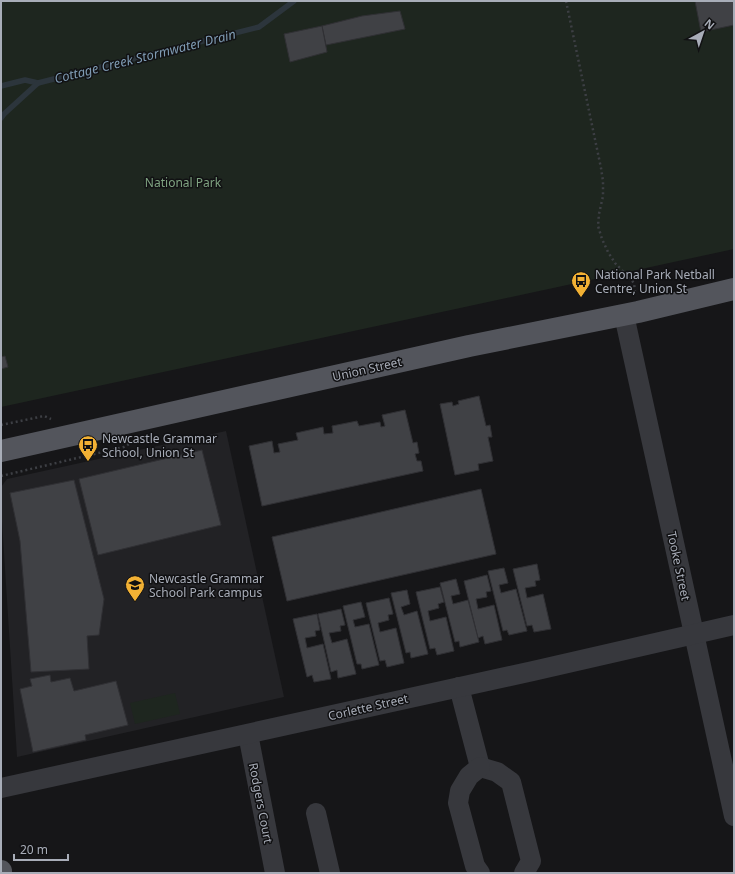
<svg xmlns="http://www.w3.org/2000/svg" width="735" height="874" viewBox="0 0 735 874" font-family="'Noto Sans',sans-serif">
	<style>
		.built { fill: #222225 }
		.green { fill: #1e261f }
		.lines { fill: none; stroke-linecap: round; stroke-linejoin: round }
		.stream { stroke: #2c353c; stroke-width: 5.5 }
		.building { fill: #404145; stroke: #303034 }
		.path { stroke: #3d3f44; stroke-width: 2.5; stroke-dasharray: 2 3; stroke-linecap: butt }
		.minor { stroke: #37383d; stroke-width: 20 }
		.major { stroke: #53555c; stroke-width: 22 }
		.labels { text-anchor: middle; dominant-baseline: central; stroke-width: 3; stroke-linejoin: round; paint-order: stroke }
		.park-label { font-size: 12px; fill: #7fa381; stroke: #111113 }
		.poi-label { font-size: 12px; fill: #a8adb8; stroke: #111113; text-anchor: start }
		.street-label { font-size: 12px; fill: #a8adb8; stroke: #111113 }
		.water-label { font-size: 13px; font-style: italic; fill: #7f9bb3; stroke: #111113 }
	</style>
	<rect width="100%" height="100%" fill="#161618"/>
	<path class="built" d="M226,431L284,697L17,757L1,506V487L7,479Z"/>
	<g class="green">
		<path d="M1,1H734V249L1,407Z"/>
		<path d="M175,693L180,714L135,724L130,703Z"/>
	</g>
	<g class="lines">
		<g class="stream">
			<path d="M1,86L25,80L38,83"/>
			<path d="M1,118L4,114L38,83L259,27L294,1"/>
		</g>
	</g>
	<g class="building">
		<path d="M695,1H734V25L701,32Z"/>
		<path d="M400,11L405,29L326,45L322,26L362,16Z"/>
		<path d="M322,26L327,52L290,62L284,34Z"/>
		<path d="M5,356L8,367L1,369V357Z"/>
		<path d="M479,396L486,426L490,425L492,437H488L493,461L478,464L479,470L455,475L440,404L452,402L453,406L459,404L458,401Z"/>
		<path d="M405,410L413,443L417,442L419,453L415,454L417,461H421L423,471L262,506L249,446L272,441L274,453L280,452L278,444L298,440L296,433L323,427L324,434L333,433L332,426L357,421L359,426L380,422L381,427L385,426L382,415Z"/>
		<path d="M202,450L221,525L98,555L79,479Z"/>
		<path d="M74,480L104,599L99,635L87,636L89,669L31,672L20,541L10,493Z"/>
		<path d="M481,489L496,554L287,601L272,537Z"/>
		<path d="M537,564L540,580L535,581L536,586L525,588L527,598L543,594L551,629L534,632L532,625L527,626L513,569Z"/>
		<path d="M504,568L508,583L499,585L501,593L516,589L527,631L509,635L507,630L503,631L488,571Z"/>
		<path d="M487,575L491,591L486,592L487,597L476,599L478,609L494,605L502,640L485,644L483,636L478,638L464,581Z"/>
		<path d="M456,579L460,594L451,596L453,604L468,600L479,642L460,647L459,641L455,642L440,583Z"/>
		<path d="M440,587L444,602L438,604L439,608L428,611L430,621L446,617L454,651L437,655L435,648L430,649L416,592Z"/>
		<path d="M407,590L410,604L401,607L404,615L417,611L428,654L411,658L410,652L406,653L391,593Z"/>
		<path d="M389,598L393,614L388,615L389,620L378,623L380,632L396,628L404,663L387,667L385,660L380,661L366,603Z"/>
		<path d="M361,602L365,617L353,620L355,627L369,624L379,665L362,669L361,664H357L343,606Z"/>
		<path d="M341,609L345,625L340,626L341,631L329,633L332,643L347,639L356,674L338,678L337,670L331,672L318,614Z"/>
		<path d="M317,614L320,630L315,631L316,636L305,638L307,648L323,644L331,679L314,682L312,675L307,677L293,619Z"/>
		<path d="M50,675L51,682L70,678L74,691L116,681L128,725L85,735L86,740L33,752L20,689L32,686L30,679Z"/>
	</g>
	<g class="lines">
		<g class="path">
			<path d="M566,1L601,168L603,181V196L599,214L598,226L602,239L608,252L615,263L634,283L635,292"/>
			<path d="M1,425L44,416L51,419"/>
			<path d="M1,476L124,447L129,444"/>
		</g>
		<g class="minor">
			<path d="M624,315L734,816"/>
			<path d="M459,687L480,767"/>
			<path d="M248,734L275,873"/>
			<path d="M480,767L497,772L511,782L531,861L524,873"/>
			<path d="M480,767L469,776L460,791L458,803L475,866L480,873"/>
			<path d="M1,788L533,671L734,625"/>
			<path d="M316,813L330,873"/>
		</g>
		<g class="major">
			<path d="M1,451L469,346L638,312L734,289"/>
			<path d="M1,871V873"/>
		</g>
	</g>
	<defs>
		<symbol id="bus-pin" viewBox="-11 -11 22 30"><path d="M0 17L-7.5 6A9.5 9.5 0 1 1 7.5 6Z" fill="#f2b134" stroke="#111113"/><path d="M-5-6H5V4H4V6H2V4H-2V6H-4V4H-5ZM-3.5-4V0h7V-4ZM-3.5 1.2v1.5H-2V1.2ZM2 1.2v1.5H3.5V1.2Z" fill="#111"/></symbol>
		<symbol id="school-pin" viewBox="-11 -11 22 30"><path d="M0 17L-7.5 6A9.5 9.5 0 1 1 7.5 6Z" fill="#f2b134" stroke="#111113"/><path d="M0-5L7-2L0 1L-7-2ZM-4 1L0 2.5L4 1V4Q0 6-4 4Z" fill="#111"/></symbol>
	</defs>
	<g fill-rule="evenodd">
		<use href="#bus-pin" x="570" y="270" width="22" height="30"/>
		<use href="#bus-pin" x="77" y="434" width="22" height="30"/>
		<use href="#school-pin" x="124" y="574" width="22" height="30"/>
	</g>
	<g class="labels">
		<g class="park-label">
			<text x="183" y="182">National Park</text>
		</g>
		<g class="poi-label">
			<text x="595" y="274">National Park Netball<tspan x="595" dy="14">Centre, Union St</tspan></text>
			<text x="102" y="438">Newcastle Grammar<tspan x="102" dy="14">School, Union St</tspan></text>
			<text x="149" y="578">Newcastle Grammar<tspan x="149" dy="14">School Park campus</tspan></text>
		</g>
		<g class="street-label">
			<text transform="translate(367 369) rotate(-13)">Union Street</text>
			<text transform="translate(679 566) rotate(78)">Tooke Street</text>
			<text transform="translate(368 707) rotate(-13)">Corlette Street</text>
			<text transform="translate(261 803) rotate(79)">Rodgers Court</text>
		</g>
		<g class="water-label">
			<text transform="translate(145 56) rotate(-14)">Cottage Creek Stormwater Drain</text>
		</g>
	</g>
	<rect width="735" height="874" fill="none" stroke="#a8adb8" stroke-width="4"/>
	<g transform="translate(703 32) rotate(40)" stroke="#111113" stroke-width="3" paint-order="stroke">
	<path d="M0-3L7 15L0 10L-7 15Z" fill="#a8adb8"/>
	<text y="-6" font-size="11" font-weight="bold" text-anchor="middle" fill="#a8adb8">N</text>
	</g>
	<path d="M14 854v6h54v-6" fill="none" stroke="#a8adb8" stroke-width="2"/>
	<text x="20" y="854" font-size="12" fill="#a8adb8" stroke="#111113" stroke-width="3" paint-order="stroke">20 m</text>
</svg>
